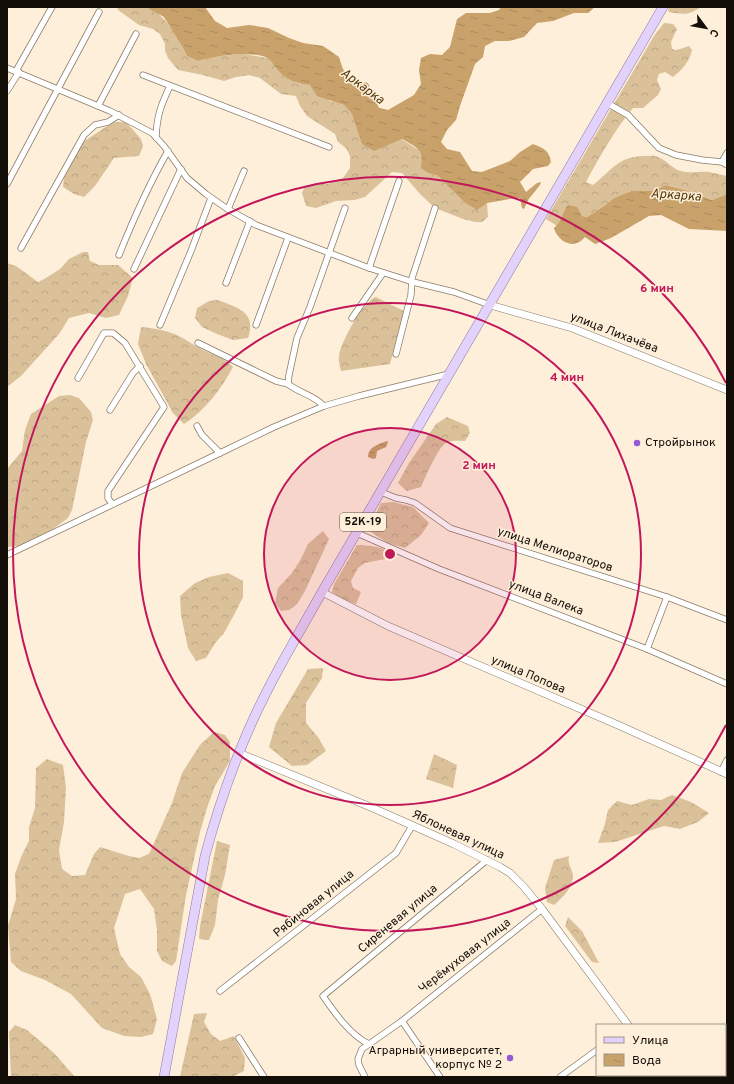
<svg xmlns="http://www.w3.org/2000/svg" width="734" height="1084" viewBox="0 0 734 1084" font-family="Overpass,sans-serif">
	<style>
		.forest { fill: url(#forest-crowns) }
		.water { fill: url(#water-ripples) }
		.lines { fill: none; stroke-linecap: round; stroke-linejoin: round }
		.minor-casing { stroke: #897c69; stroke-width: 7 }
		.tertiary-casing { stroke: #897c69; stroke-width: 8 }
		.primary-casing { stroke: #8e7aa5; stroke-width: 10 }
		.minor { stroke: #fff; stroke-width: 5.5 }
		.tertiary { stroke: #fff; stroke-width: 7 }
		.primary { stroke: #e3d2fc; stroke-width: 9 }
		.ring { fill: none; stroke: #c2185b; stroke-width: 2 }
		.poi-dot { fill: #935cd4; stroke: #feefda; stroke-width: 1.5 }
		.labels { text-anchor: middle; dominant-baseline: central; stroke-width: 3; stroke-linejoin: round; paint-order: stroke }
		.shield { fill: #feefda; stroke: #5a5246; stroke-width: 1 }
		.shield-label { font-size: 11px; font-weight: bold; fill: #130e07 }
		.street-label { font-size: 12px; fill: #130e07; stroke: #feefda }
		.poi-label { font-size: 12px; fill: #130e07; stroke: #feefda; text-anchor: start }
		.water-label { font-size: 13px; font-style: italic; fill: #513808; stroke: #feefda }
		.centre { fill: #c2185b; stroke: #feefda; stroke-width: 2 }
		.ring-label { font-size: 12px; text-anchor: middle; font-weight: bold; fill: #c2185b; stroke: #feefda; stroke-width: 3; stroke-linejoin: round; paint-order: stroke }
	</style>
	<defs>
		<pattern id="forest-crowns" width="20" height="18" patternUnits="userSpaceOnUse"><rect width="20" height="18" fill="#dbc19a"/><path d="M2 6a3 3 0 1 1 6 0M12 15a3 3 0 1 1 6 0" fill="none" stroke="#bba583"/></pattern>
		<pattern id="water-ripples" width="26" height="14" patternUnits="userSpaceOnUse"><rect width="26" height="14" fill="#c8a26a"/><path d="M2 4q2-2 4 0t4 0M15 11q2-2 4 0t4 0" fill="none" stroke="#ab8a5a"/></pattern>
	</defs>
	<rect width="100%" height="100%" fill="#feefda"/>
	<g class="forest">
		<path d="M117,7C126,7 137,5 145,7C164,11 180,40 187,56L198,61L211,57L242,54L262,57L270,59L275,67L296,83L310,85L330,101L344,105L352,114L392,142L401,139L419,150L428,173L438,176L464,202L487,203L488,217L482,222H475L463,219L435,208L420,194L402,173L392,172L365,197L355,200L336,201L316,208L306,206L302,193L305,186L318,183L328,184L343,178L350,168V156L346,148L338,142L335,134L307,116L300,106L296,96L281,94L260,78L249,75L236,77L224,81L203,75L178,70L168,58L165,51V44L160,34L153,29L139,25L118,10Z"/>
		<path d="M669,7H701C688,16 683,14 669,12L668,10Z"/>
		<path d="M664,23L673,24L677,29L671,42L672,49L677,50L689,46L692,50C690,61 682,70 673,77L665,72L659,74L657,80L661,89L658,95L643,108H633C614,131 600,156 586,182L593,185C612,170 618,156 645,156C649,156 654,155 658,157C667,160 672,169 681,171C691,174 699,171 709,172C715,173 721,175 727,176V194L712,200L685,190L665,185L654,191H631L614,198L604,206L587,217L582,216L579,212L565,209L557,226L546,219L654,36Z"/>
		<path d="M115,122H126L141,139L143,146L139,156L114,158L95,186L84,197L74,194L63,187L64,178L83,142L104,128Z"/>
		<path d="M83,252H88L90,261L99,265H118L133,278L128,296L119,315L106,318L89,313L69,318L59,334L21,376L7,387V263L16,266L38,282L46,278L60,269L69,259Z"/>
		<path d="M376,297L404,311L390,364L341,371C340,366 338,361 339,356C340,343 364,300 376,297Z"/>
		<path d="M218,300C238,308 257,312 248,338L233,340L217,334L202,327L195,318L197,308L209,301Z"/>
		<path d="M141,327C153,328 165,330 177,335C187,340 196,347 207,352C216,356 226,359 233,367C221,389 206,410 184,424L173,413L146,364L138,344Z"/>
		<path d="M70,395L79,398L91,412L93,420L86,442L72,510L68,518L53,529L19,546L7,547V469L22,451L25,430L31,414L59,396Z"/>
		<path d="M447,417L468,426L470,433L465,441C458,441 452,440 446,443C438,447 425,478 421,487L407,491L398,483L409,463L436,424Z"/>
		<path d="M393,502L413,507L429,523L421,535L405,548L388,543L368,530L381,503Z"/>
		<path d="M323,531L329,539L305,591L297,604L289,610L281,611L275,603L278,588L292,573L301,559L308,544Z"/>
		<path d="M357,545C367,545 387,547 392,555L385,559L365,563L358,568L351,581L353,588L361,592L356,604L344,600L332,592L334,584Z"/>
		<path d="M228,573L243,581V597L235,613L224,633L216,642L206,658L196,661L188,648L181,615L180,596L195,583L209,577Z"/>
		<path d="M323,668L322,678L306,703V723L318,737L326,751L307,765L292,766L269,747L276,723L308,669Z"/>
		<path d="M214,732L225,735L230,742V761L215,786L207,808L200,832L186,895L176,961L172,966L162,961L157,951V930L154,909L140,889L125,894L114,928L120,954L129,967L141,977L150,994L157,1019L153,1034L141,1037L124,1036L102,1028L71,994L45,980L21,971L11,962L8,926L16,899L15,874L21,857L29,841V827L35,808L36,768L47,759L63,765L66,788L64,822L59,850L62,869L72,876L85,875L94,854L100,847L129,856L139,858L149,854L172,803L182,773L200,745Z"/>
		<path d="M434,754L457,765L453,788L426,779Z"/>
		<path d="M672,795L691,802L709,813L698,822L680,829L664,826L615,842L598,843L605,824L608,810L617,801L632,805L649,799L661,800Z"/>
		<path d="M217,841L230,845L225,875L218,900L215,925L209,940L199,939L200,926Z"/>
		<path d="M569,856C567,864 572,868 573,875C573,888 563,897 554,905L547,902L545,888L554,860Z"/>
		<path d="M568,917L582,931L599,963L592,962L565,926Z"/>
		<path d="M207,1013L204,1022L211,1034L220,1041L234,1036L245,1058L244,1071L232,1077H180L194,1014Z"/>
		<path d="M15,1025L27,1030L54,1053L75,1077H11L9,1032Z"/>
	</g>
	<g class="water">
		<path d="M146,7H205L215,21L227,28L249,25L268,28L289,38L303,43L323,46L339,57C345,77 347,79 368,83L379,108L388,110L414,95L421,84L419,70L421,58L430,54L442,55L450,47L457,19L466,13H490L499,10L501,7H595L588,13H574L553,21L537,23L524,37L509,41H495L485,46L483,57L475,64L460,106L456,120L447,130L441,142L447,149L460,152L472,171L482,172L510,161L520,152L533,144C543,148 549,150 551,162L548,166L533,169L520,182L526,192L537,183L541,182L540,185L528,200L524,209L522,208L520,198L510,199L487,203L477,210L464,202L438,176L428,173L421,168C424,148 417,148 402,139L374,151L362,144L352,114L344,105L317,96L310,85C294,83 286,80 276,68C274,66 272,62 270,60C258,49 212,56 198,61L187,56L182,46L164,17Z"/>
		<path d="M665,185L685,190L712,200L727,194V231L689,229L661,215L649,216L611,238L595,244L585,237C583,239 580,242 577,243C567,247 556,237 554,228C561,223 562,212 568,205L577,207L582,216L587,217L604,206L614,198L631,191H654Z"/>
		<path d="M387,441L388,442L386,447L377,451L376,458L373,459L368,457C368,447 379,444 387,441Z"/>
	</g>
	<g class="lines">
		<defs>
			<g id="minor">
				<path d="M7,68L110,111L152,133L164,146L187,178L206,194L226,208L256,225L369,268L413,282L454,292L490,305"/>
				<path d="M16,71L52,7"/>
				<path d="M143,75L329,147"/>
				<path d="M7,91L19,72"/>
				<path d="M607,103L628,115L659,148L676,155L702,160L722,162L727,165"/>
				<path d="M98,106L136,34"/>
				<path d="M156,137C157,115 161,105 170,86"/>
				<path d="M722,162L727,153"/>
				<path d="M7,184L99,12"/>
				<path d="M228,209L244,171"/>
				<path d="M21,248L84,135L95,125L108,122L119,115"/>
				<path d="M119,255C133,220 149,184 168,151"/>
				<path d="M369,268L399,181"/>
				<path d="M134,269L181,169"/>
				<path d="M226,283L250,221"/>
				<path d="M352,318L383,273"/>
				<path d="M160,325L191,251L211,198"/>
				<path d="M256,325L288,238"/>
				<path d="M198,343L276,381L288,384"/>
				<path d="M396,354L411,295L412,278L435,208"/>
				<path d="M78,378L104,333H113L125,343L164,407L108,491V498L112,504"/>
				<path d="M324,406C314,395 299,393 288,384L289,375L297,338L310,307L345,208"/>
				<path d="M110,410L133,373L140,366"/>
				<path d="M197,426L202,435L220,453"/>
				<path d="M381,492L396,498L406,500L415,503L450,528L667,597L727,620"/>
				<path d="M357,533L439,569L647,649L727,684"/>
				<path d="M7,555L220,453L274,427L324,406L359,396L449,374"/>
				<path d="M647,649L667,597"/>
				<path d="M721,772L727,760"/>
				<path d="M220,991L396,853L412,826"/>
				<path d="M402,1021L440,1077"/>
				<path d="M239,1038L264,1077"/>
				<path d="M369,1044C351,1036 334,1012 323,996L487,860"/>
				<path d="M365,1077L359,1065L358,1059L362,1049L402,1021L542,909"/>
				<path d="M560,1077L597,1050"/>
			</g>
			<g id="tertiary">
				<path d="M490,305L572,328L727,390"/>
				<path d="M322,592L388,626L618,725L727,774"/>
				<path d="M239,753L373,808L454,844L500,867L510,873L524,887L542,909L628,1025"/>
				<path d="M669,1075L671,1077"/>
			</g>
			<path id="primary" d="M164,1077L205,856C220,800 240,744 266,693C283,659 303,626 322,592L663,7"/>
		</defs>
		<use href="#minor" class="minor-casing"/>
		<use href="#tertiary" class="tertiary-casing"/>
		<use href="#primary" class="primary-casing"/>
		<use href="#minor" class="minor"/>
		<use href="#tertiary" class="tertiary"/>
		<use href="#primary" class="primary"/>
	</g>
	<circle cx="390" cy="554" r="126" fill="#c2185b" fill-opacity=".12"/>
	<g class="ring">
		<circle cx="390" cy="554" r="126"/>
		<circle cx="390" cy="554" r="251"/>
		<path d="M726 725A377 377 0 1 1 726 383"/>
	</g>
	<g class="poi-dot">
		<circle cx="637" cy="443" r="4"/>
		<circle cx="510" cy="1058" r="4"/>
	</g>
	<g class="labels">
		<rect class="shield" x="340" y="513" width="46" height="18" rx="3"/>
		<g class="shield-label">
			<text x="363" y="522">52К-19</text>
		</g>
		<g class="street-label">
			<text transform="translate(614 333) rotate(21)">улица Лихачёва</text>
			<text transform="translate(555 550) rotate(18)">улица Мелиораторов</text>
			<text transform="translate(546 598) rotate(21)">улица Валека</text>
			<text transform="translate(528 675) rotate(23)">улица Попова</text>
			<text transform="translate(458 835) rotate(25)">Яблоневая улица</text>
			<text transform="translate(314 904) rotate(-39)">Рябиновая улица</text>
			<text transform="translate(398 919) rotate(-40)">Сиреневая улица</text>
			<text transform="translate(465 956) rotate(-38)">Черёмуховая улица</text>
		</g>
		<g class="poi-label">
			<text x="645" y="443">Стройрынок</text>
			<text x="502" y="1051" text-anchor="end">Аграрный университет,<tspan x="502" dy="14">корпус № 2</tspan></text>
		</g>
		<g class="water-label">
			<text transform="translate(362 87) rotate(37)">Аркарка</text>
			<text transform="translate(676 196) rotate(4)">Аркарка</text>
		</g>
	</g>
	<circle cx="390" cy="554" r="6" class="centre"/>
	<g class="ring-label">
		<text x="657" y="292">6 мин</text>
		<text x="567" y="381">4 мин</text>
		<text x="479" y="469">2 мин</text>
	</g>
	<rect width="734" height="1084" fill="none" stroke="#130e07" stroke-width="16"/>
	<rect x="596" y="1024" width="130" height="52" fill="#feefda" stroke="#a09586"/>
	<rect x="604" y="1037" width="20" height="6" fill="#e3d2fc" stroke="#a09586"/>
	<text x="632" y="1044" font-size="12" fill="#130e07">Улица</text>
	<rect x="604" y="1054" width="20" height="12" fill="url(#water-ripples)" stroke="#a09586"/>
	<text x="632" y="1064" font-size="12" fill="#130e07">Вода</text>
	<g transform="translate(706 28) rotate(122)" stroke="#feefda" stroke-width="3" paint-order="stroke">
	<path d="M0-3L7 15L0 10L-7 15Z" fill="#130e07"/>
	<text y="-6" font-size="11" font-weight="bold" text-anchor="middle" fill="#130e07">С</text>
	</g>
</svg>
